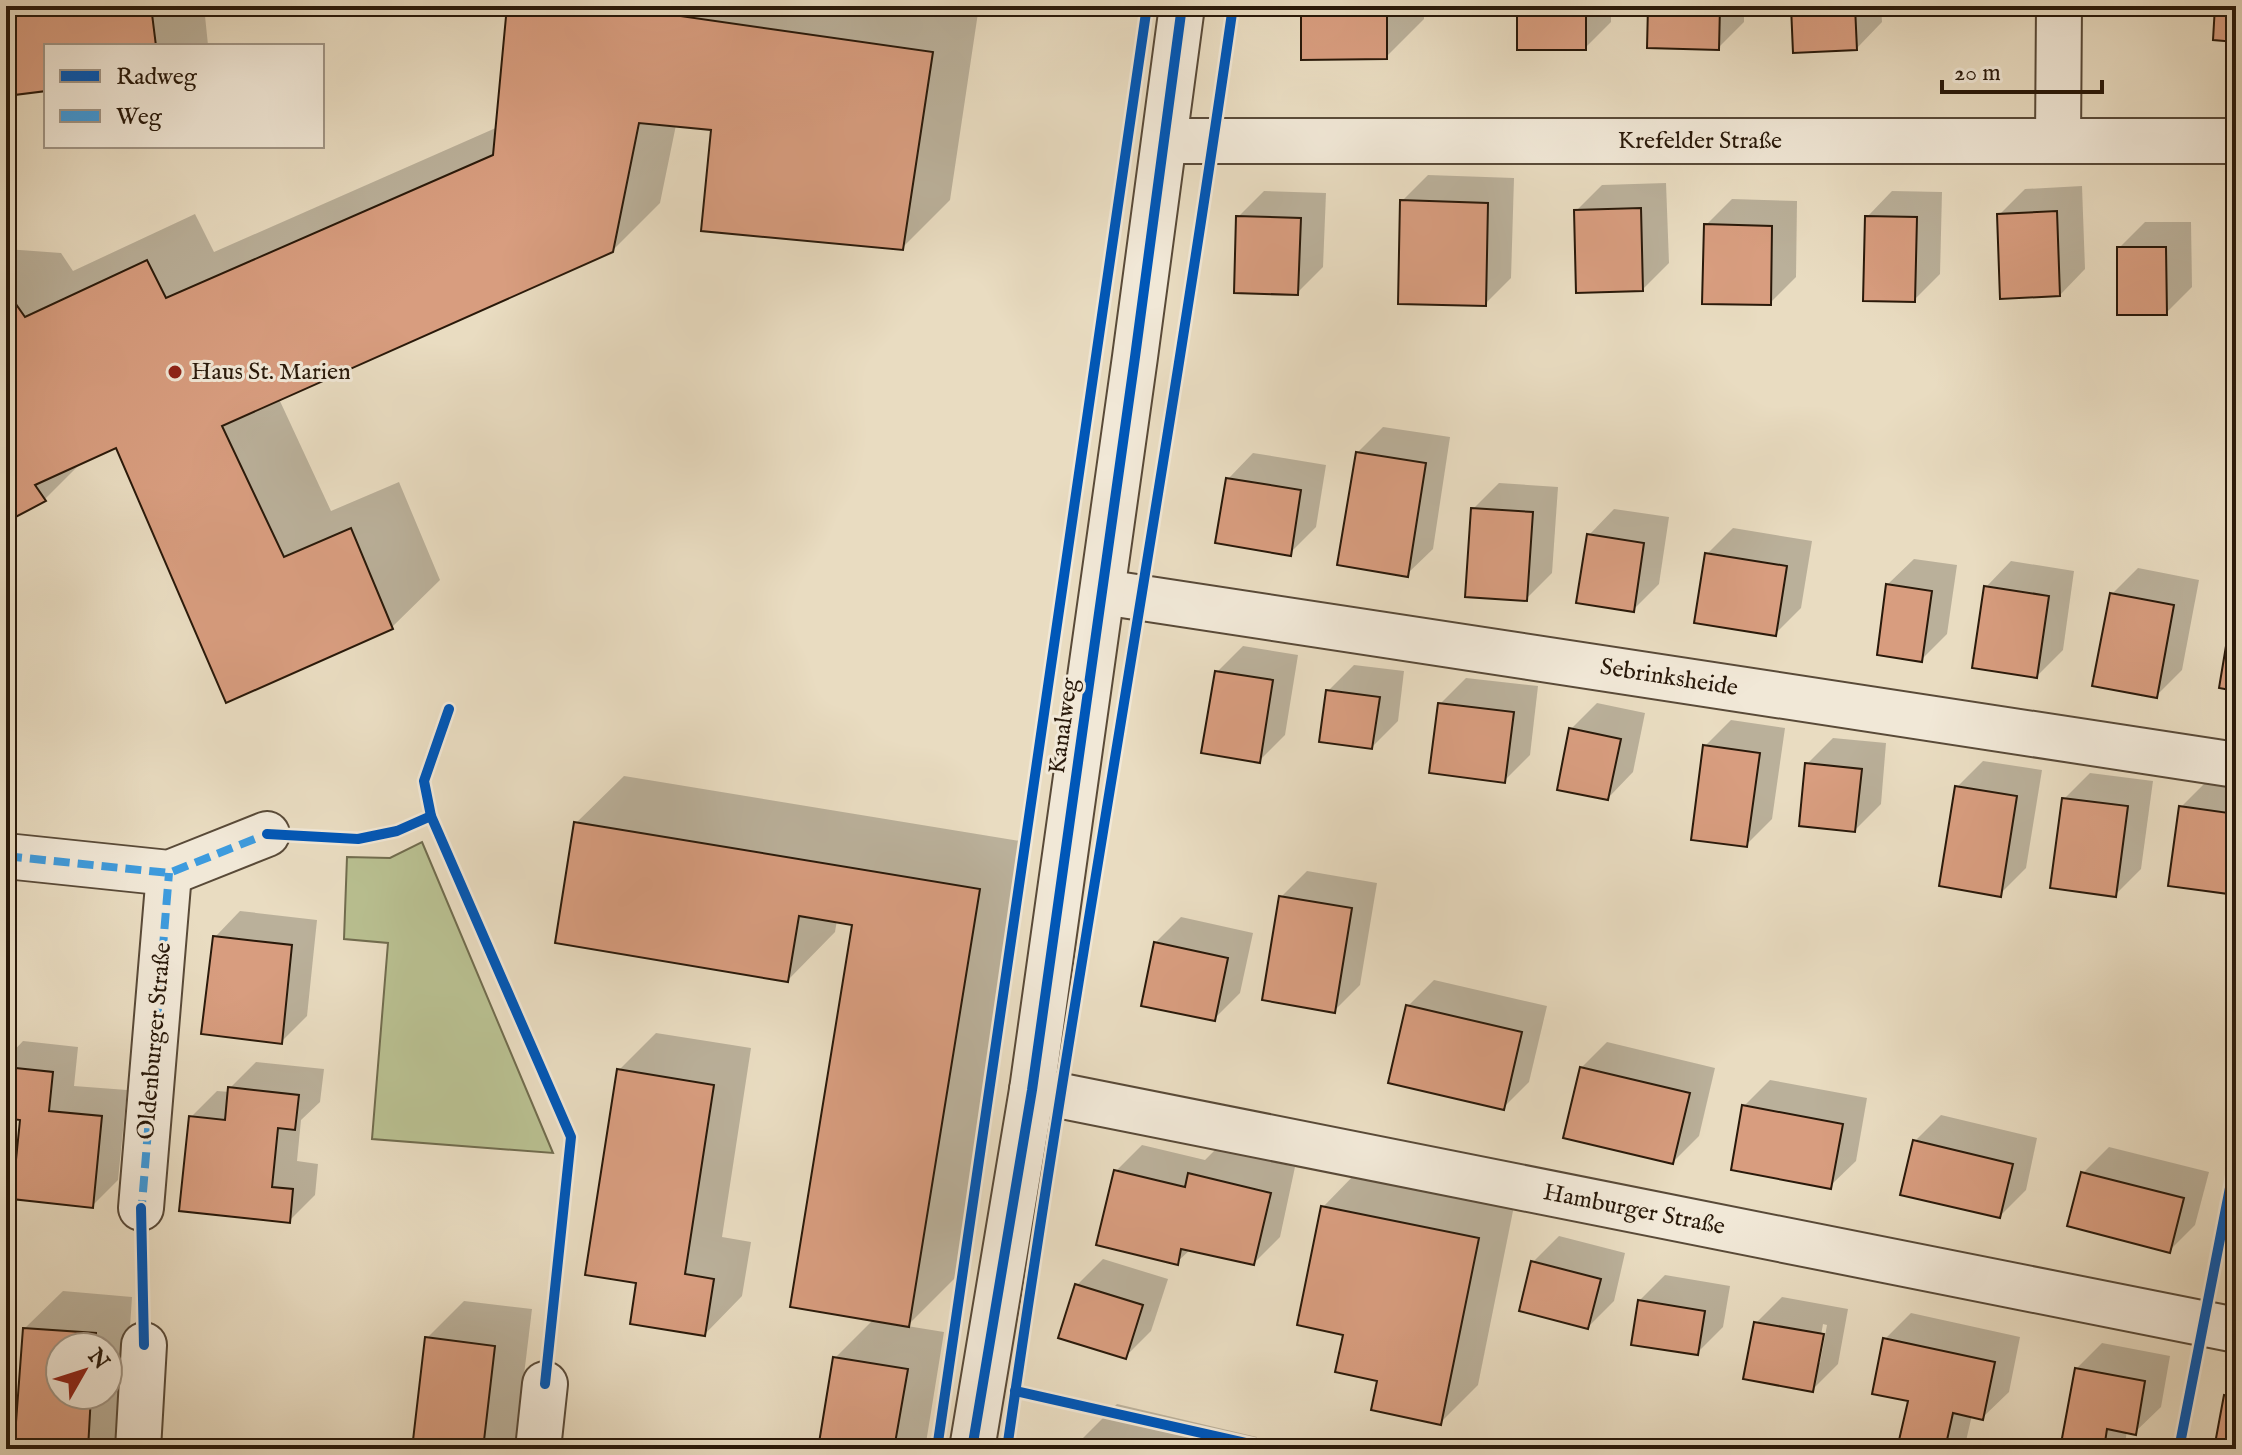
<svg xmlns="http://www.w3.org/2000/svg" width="2242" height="1455" viewBox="0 0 2242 1455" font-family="'IM FELL English',serif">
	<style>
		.green { fill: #b9c091; stroke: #716c4e; stroke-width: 2 }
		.shadow { fill: #0003; fill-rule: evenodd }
		.building { fill: #d89d7f; stroke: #29190a; stroke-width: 2 }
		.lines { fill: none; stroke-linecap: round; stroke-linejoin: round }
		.minor-casing { stroke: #594a38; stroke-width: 48 }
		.minor { stroke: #f1e8d7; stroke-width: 44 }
		.quiet { stroke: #3d9bde; stroke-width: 8; stroke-dasharray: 16 8; stroke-linecap: butt }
		.cycleway-casing { stroke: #f1e8d7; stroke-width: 15 }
		.cycleway { stroke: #0057b8; stroke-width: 10 }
		.poi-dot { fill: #8f2418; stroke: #f1e8d7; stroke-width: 3 }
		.labels { text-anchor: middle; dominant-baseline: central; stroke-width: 6; stroke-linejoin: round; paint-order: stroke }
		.street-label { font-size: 24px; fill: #29190a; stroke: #f1e8d7 }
		.poi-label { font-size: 24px; fill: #29190a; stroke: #f1e8d7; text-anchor: start }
	</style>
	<rect width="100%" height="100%" fill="#e9dcc1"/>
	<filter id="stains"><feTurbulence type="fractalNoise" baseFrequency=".0025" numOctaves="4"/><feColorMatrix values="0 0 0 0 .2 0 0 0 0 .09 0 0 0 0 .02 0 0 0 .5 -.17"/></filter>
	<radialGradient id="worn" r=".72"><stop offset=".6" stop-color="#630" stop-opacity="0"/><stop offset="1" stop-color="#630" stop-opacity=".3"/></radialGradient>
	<path class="green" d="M422,842L553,1153L372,1139L388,943L344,939L347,857L390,858Z"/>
	<g class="shadow">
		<path d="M6,6H204L208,45L46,46V89L14,93L6,101Z"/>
		<path d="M509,6H979L950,200L902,248L713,129L676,125L660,203L612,251L279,399L331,511L399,482L440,580L392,627L227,701L117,445L83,461L44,500L6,520V249L61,253L73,271L195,214L214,252L498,127Z"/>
		<path d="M1303,6H1424V19L1386,57Z"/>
		<path d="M1519,6H1611V22L1585,48Z"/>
		<path d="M1650,6H1744V22L1718,48Z"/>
		<path d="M1793,6H1881L1882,22L1857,48Z"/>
		<path d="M1428,175L1514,178L1511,278L1485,304L1402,201Z"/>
		<path d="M1666,183L1669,263L1643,289L1576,211L1602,185Z"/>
		<path d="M2082,186L2085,269L2060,295L1999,215L2025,189Z"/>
		<path d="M1264,191L1326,193L1323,267L1297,293L1238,217Z"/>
		<path d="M1892,191L1942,192L1940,274L1914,300L1867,217Z"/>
		<path d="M1732,199L1797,201L1796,277L1770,303L1706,225Z"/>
		<path d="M2145,222H2191L2192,287L2166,313L2119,248Z"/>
		<path d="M1383,427L1450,437L1433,549L1407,574L1358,452Z"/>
		<path d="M1253,453L1326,465L1316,527L1290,553L1228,479Z"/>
		<path d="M1499,483L1558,487L1552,573L1526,599L1473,509Z"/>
		<path d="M1614,509L1669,517L1659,584L1633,610L1589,535Z"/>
		<path d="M1733,528L1812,541L1801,608L1775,634L1707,554Z"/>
		<path d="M1914,559L1957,565L1947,634L1921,660L1888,584Z"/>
		<path d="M2011,561L2074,571L2063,650L2037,676L1986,587Z"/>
		<path d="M2138,568L2199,580L2182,670L2156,696L2112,594Z"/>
		<path d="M1243,646L1298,655L1285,735L1259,761L1217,672Z"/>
		<path d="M1354,665L1404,671L1398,721L1372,747L1328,691Z"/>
		<path d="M1466,678L1538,686L1530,755L1504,781L1440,704Z"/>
		<path d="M1597,703L1645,713L1633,772L1608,798L1571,729Z"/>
		<path d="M1731,720L1785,728L1772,819L1746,845L1705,746Z"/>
		<path d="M1833,738L1886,743L1881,804L1855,830L1807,764Z"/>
		<path d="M1983,761L2042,770L2026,868L2000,894L1957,787Z"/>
		<path d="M2090,773L2153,781L2141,869L2115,895L2064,799Z"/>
		<path d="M624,776L1026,842L956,1277L907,1326L944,1332L925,1449H820L835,1358L874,1319L854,923L837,920L835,932L788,980L576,823Z"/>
		<path d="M2207,781L2236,785V893L2181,807Z"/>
		<path d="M1307,871L1377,883L1360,985L1334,1011L1281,897Z"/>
		<path d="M240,911L317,920L307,1016L281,1042L215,937Z"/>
		<path d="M1181,917L1253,933L1240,993L1214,1019L1155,943Z"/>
		<path d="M1434,980L1547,1006L1529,1082L1503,1108L1408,1006Z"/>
		<path d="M656,1033L751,1048L722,1237L751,1242L742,1296L705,1334L638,1282L619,1070Z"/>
		<path d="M23,1041L78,1047L74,1086L127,1090L118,1180L92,1206L22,1118L6,1116V1059Z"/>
		<path d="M1607,1042L1715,1068L1699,1136L1673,1162L1581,1068Z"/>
		<path d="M256,1062L324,1069L320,1102L301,1120L297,1161L318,1164L315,1195L289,1221L191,1117L217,1091L230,1092V1088Z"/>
		<path d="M1770,1080L1867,1098L1856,1161L1830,1186L1744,1106Z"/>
		<path d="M1941,1115L2037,1138L2026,1190L2000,1216L1915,1141Z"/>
		<path d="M1142,1145L1205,1160L1216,1149L1295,1167L1280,1237L1254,1263L1191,1249L1177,1262L1116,1171Z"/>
		<path d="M2109,1147L2209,1172L2195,1225L2169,1251L2083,1173Z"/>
		<path d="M1360,1169L1515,1201L1478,1385L1440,1423L1379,1380L1345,1333L1323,1207Z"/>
		<path d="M1559,1236L1625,1253L1614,1301L1588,1327L1533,1262Z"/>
		<path d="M1103,1259L1168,1279L1151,1331L1125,1357L1077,1285Z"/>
		<path d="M1665,1275L1730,1286L1723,1327L1697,1353L1639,1301Z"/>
		<path d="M63,1291L132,1297L122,1449H16L25,1328ZM60,1347H108V1395H60Z"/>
		<path d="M1782,1297L1848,1309L1838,1364L1812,1390L1756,1323ZM1823,1324L1827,1325L1820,1363H1816Z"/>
		<path d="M464,1301L532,1309L515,1449H414L427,1338Z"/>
		<path d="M1911,1313L2020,1337L2009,1392L1983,1417L1972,1415L1966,1441L1959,1449H1899L1910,1400L1885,1339Z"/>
		<path d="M2102,1343L2170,1356L2161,1407L2135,1432L2127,1431L2124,1449H2062L2076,1369Z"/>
		<path d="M2236,1386V1449H2216L2226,1396Z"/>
		<path d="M1117,1404L1257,1437L1254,1449H1078L1080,1441Z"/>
	</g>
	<g class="building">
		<path d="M6,6H151L156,46H46V91L6,96Z"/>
		<path d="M507,6H646L645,11L933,52L903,250L701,231L711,130L639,123L613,252L222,426L284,557L351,528L393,629L226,703L116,448L35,485L46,501L6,522V299L13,300L25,317L147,260L166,298L493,155Z"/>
		<path d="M1301,6H1387V59L1301,60Z"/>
		<rect x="1517" y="6" width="69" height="44"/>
		<path d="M1648,6H1720L1719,50L1647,48Z"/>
		<path d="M1791,6H1855L1857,50L1793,53Z"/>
		<path d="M2215,6H2236V42L2213,40Z"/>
		<path d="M1400,200L1488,203L1486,306L1398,304Z"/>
		<path d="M1641,208L1643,291L1576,293L1574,210Z"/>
		<path d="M2057,211L2060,296L2000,299L1997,214Z"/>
		<path d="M1236,216L1301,218L1298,295L1234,293Z"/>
		<path d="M1865,216L1917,217L1915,302L1863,301Z"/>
		<path d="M1704,224L1772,226L1771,305L1702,304Z"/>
		<path d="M2117,247H2166L2167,315H2117Z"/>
		<path d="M1356,452L1426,463L1408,577L1337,565Z"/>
		<path d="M1226,478L1301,490L1291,556L1215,543Z"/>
		<path d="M1471,508L1533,512L1527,601L1465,597Z"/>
		<path d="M1587,534L1644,543L1634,612L1576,603Z"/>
		<path d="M1705,553L1787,566L1776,636L1694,623Z"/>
		<path d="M1886,584L1932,591L1922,662L1877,655Z"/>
		<path d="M1984,586L2049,596L2037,678L1972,668Z"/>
		<path d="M2110,593L2174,605L2157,698L2092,686Z"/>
		<path d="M2232,610L2236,611V691L2219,688Z"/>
		<path d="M1215,671L1273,680L1260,763L1201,753Z"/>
		<path d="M1326,690L1380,697L1372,749L1319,742Z"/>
		<path d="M1438,703L1514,712L1505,783L1429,773Z"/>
		<path d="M1569,728L1621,739L1608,800L1557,790Z"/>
		<path d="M1703,745L1760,753L1747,847L1691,840Z"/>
		<path d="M1805,763L1862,769L1855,832L1799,826Z"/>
		<path d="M1955,786L2017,796L2001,897L1939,886Z"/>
		<path d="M2062,798L2128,806L2116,897L2050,888Z"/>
		<path d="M2179,806L2236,814V895L2168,886Z"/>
		<path d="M574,822L980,889L909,1327L790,1307L852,925L799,916L788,982L555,943Z"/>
		<path d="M1279,896L1352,908L1335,1013L1262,1000Z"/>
		<path d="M213,936L292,945L282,1044L201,1034Z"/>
		<path d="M1154,942L1228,958L1215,1021L1141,1006Z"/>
		<path d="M1406,1005L1522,1032L1504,1110L1388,1083Z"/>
		<path d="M6,1067L53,1072L49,1111L102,1116L93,1208L12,1199L20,1120L6,1118Z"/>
		<path d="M1580,1067L1690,1093L1673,1164L1563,1138Z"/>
		<path d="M617,1069L714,1085L685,1274L714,1279L705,1336L630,1324L636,1283L585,1275Z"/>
		<path d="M228,1087L299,1095L295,1130L278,1128L272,1187L293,1189L290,1223L179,1211L189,1116L225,1120Z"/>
		<path d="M1742,1105L1843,1124L1831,1189L1731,1170Z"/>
		<path d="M1913,1140L2013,1164L2000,1218L1900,1195Z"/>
		<path d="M1114,1170L1185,1187L1188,1173L1271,1193L1254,1265L1181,1249L1178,1265L1096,1245Z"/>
		<path d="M2081,1172L2184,1198L2170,1253L2067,1226Z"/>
		<path d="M1321,1206L1479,1238L1441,1425L1371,1410L1377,1381L1335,1372L1343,1335L1297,1325Z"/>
		<path d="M1531,1261L1601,1279L1588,1329L1519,1311Z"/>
		<path d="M1075,1284L1143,1305L1126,1359L1058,1338Z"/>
		<path d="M1638,1300L1705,1311L1698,1355L1631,1345Z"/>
		<path d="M1754,1322L1824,1334L1813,1392L1743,1379Z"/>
		<path d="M23,1328L96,1333L95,1347H60V1395H91L88,1449H14Z"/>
		<path d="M425,1337L495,1346L483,1449H412Z"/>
		<path d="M1883,1338L1995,1362L1983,1420L1953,1413L1945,1449H1897L1908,1401L1872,1394Z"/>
		<path d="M833,1357L908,1369L894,1449H818Z"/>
		<path d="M2075,1368L2145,1381L2136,1435L2107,1429L2104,1449H2060Z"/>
		<path d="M2224,1395L2236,1397V1449H2214Z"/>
		<path d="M1078,1440L1114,1449H1076Z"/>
	</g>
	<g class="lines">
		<defs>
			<g id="minor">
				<path d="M2058,140L2059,6"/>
				<path d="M1165,141H2236"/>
				<path d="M1103,592L2236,765"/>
				<path d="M6,856L169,873L267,834"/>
				<path d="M1032,1090L2236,1330"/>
				<path d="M141,1208L169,873"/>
				<path d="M138,1449L144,1345"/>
				<path d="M538,1449L545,1384"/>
				<path d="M972,1449L1032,1090L1135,357L1182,6"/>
			</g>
		</defs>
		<use href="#minor" class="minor-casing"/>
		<use href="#minor" class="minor"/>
		<g class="quiet">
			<path d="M6,856L169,873L267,834H274"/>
			<path d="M141,1216L169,873"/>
		</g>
		<defs>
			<g id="cycleway">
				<path d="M431,816L424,781L449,709"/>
				<path d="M267,834L358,839L397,831L431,816L571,1137L545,1384"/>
				<path d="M141,1208L144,1345"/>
				<path d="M1015,1391L1273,1449"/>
				<path d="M937,1449L1147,6"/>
				<path d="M972,1449L1032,1090L1135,357L1182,6"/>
				<path d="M1007,1449C1076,967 1164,488 1233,6"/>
				<path d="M2179,1449L2236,1157"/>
			</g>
		</defs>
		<use href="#cycleway" class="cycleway-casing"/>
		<use href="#cycleway" class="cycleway"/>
	</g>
	<circle class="poi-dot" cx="175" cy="372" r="8"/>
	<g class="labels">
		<g class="street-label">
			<text x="1700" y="141">Krefelder Straße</text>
			<text transform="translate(1669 678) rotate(9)">Sebrinksheide</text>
			<text transform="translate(1064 726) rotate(-82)">Kanalweg</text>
			<text transform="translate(155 1041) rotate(-85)">Oldenburger Straße</text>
			<text transform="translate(1634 1210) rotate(11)">Hamburger Straße</text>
		</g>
		<g class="poi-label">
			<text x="191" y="372">Haus St. Marien</text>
		</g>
	</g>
	<rect width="2242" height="1455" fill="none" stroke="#e9dcc1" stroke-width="32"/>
	<rect x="8" y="8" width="2226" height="1439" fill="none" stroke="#29190a" stroke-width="4"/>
	<rect x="16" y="16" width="2210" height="1423" fill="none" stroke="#29190a" stroke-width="2"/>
	<rect x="44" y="44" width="280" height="104" fill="#f1e8d7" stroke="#a19585" stroke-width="2"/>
	<rect x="60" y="70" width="40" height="12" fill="#0057b8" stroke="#a19585" stroke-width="2"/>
	<text x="116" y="84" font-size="24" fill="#29190a">Radweg</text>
	<rect x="60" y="110" width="40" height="12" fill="#3d9bde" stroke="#a19585" stroke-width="2"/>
	<text x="116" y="124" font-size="24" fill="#29190a">Weg</text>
	<g transform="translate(84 1371) rotate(51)"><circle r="38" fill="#f1e8d7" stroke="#a19585" stroke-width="2"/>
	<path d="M0-6L14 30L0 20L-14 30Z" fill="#8f2418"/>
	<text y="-12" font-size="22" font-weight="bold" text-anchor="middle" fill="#29190a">N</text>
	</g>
	<path d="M1942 80v12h160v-12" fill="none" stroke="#29190a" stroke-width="4"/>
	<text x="1954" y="80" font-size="24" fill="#29190a" stroke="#f1e8d7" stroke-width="6" paint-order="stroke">20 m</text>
	<rect width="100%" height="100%" filter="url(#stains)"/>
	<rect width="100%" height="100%" fill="url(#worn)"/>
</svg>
